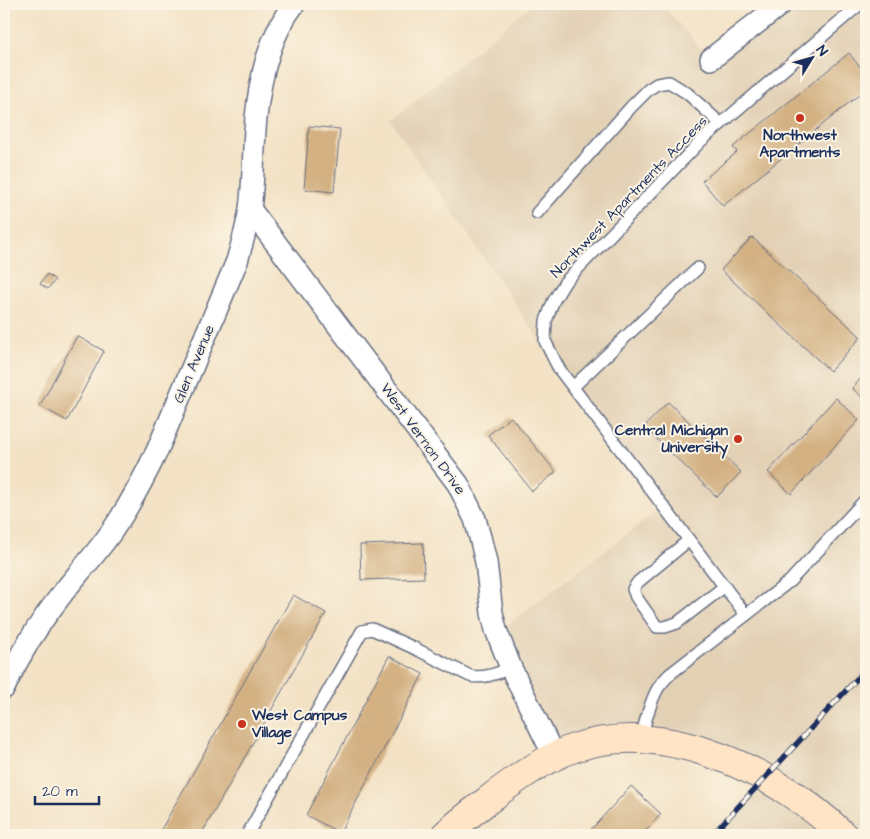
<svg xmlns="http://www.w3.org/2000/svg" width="870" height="839" viewBox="0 0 870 839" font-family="'Architects Daughter',sans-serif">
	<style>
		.built { fill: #e3d1b6 }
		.building { fill: #d3b183 }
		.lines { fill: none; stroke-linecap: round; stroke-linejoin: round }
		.lane-casing { stroke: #676e82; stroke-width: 14 }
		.street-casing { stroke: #676e82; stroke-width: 24 }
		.secondary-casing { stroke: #676e82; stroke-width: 30 }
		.lane { stroke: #fff; stroke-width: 11 }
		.street { stroke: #fff; stroke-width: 21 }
		.secondary { stroke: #ffe4c6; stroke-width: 28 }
		.rail-casing { stroke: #1b2f5e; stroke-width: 5.5 }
		.rail { stroke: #fcf5e5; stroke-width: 4; stroke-dasharray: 11; stroke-linecap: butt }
		.poi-dot { fill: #c8321e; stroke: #fcf5e5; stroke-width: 2 }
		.labels { text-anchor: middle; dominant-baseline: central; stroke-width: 4; stroke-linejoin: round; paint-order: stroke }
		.poi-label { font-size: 15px; font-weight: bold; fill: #1b2f5e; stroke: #fcf5e5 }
		.street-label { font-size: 15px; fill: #1b2f5e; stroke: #fcf5e5 }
	</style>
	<rect width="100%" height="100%" fill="#fcf5e5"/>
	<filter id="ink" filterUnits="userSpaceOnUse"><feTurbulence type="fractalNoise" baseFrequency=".02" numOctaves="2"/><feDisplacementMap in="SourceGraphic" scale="10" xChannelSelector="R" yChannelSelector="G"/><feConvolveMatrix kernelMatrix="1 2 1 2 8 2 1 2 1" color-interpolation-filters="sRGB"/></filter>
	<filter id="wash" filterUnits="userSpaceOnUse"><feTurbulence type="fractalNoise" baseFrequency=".0096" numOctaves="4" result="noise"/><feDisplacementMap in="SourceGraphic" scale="20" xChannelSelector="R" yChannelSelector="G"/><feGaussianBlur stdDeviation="1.12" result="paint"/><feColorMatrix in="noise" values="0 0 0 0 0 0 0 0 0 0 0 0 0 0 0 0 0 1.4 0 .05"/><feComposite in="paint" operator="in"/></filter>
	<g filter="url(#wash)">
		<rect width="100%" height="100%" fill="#f3e2c5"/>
		<path class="built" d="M532,4H661L711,59L781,4H866V835H719L731,823L763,779L661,742L554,756L507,625L660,509L559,369L391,121Z"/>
		<g id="blocks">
			<g class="building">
				<path d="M849,53L866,75V89L723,206L702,181L737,152L733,147Z"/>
				<path d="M309,126L340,129L334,192L304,189Z"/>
				<path d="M752,237L861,337L830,371L721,270Z"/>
				<path d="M47,274L55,280L48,289L40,284Z"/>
				<path d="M77,336L104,351L67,421L40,406Z"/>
				<path d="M866,373V401L852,388Z"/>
				<path d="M836,398L859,420L791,494L768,472Z"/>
				<path d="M668,402L741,472L717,497L644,427Z"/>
				<path d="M511,417L556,472L532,491L488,435Z"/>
				<path d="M423,543L424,578L361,580L360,545Z"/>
				<path d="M293,595L326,613L201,835H158Z"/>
				<path d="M389,656L423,674L340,833L306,815Z"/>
				<path d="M631,786L661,814L642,835H586Z"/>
			</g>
		</g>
	</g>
	<g filter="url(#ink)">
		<use href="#blocks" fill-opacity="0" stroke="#676e82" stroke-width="1"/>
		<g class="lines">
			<defs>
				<g id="lane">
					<path d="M537,213L631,107L649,89L657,84L669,82L687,93L721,124"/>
					<path d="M573,387L698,268"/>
					<path d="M689,540L638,582L633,589L636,597L657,627H665L677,623L725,586"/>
					<path d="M746,615L559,369L545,341L546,321L553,302L565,282L701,141L860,4"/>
					<path d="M640,740C645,725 649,704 657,690C660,684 665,679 670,674L790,581L866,499"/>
					<path d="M247,835L362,631L372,629L414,648L470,676C484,679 498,673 511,668"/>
				</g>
				<g id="street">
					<path d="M711,59L781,4"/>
					<path d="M250,209L458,484L475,519L481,541L486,562L492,613L496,630L511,668L554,756"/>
					<path d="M4,688C19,655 39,623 62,594C78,573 97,553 112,531C130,505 144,478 157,451L237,261C242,244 247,227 250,209C254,179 253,148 256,118C260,78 269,36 294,4"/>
				</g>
				<path id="secondary" d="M445,835C457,824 470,814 483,804C510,783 541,760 574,748C665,717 778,772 843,835"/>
			</defs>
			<use href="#lane" class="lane-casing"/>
			<use href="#street" class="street-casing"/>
			<use href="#secondary" class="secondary-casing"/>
			<use href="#lane" class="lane"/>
			<use href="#street" class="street"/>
			<use href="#secondary" class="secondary"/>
			<defs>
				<path id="rail" d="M712,835L866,669"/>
			</defs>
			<use href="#rail" class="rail-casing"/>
			<use href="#rail" class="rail"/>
		</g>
	</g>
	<g class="poi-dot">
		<circle cx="800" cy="118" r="5"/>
		<circle cx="738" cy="439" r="5"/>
		<circle cx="242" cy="724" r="5"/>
	</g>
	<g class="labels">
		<g class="poi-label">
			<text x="800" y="135">Northwest<tspan x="800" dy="17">Apartments</tspan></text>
			<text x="728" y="430" text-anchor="end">Central Michigan<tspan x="728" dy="17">University</tspan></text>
			<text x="252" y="715" text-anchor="start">West Campus<tspan x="252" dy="17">Village</tspan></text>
		</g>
		<g class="street-label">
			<text transform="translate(629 197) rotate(-46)">Northwest Apartments Access</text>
			<text transform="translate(194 364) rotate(-67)">Glen Avenue</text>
			<text transform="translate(423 439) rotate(54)">West Vernon Drive</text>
		</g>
	</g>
	<rect width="870" height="839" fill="none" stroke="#fcf5e5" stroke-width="20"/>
	<g transform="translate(812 58) rotate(53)" stroke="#fcf5e5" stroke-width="4" paint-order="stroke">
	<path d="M0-4L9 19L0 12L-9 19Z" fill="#1b2f5e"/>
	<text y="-8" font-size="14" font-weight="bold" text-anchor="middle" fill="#1b2f5e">N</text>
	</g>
	<path d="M35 796v8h64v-8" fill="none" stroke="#1b2f5e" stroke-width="2.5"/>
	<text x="42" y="796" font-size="15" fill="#1b2f5e" stroke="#fcf5e5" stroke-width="4" paint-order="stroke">20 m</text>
</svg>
